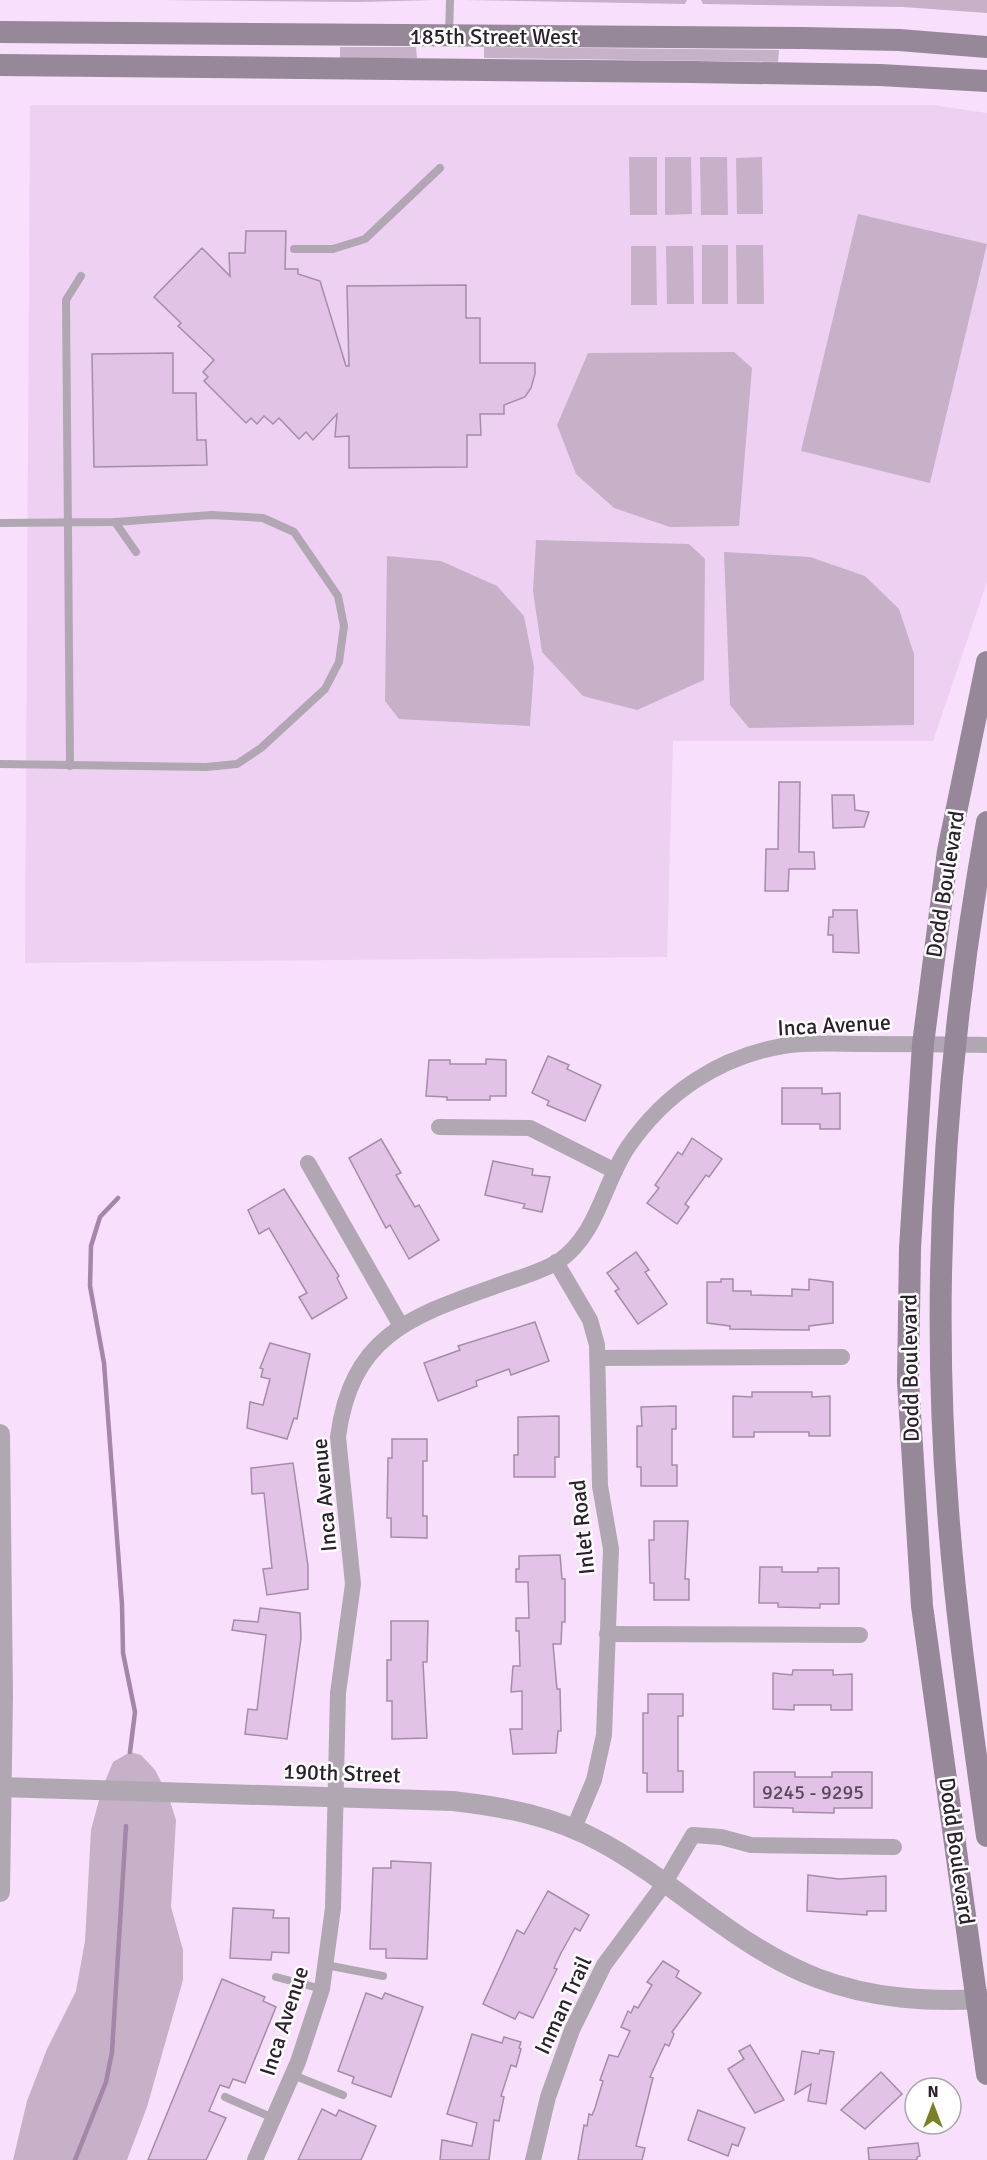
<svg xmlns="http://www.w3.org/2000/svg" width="987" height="2160" viewBox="0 0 987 2160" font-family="Signika,sans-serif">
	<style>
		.built { fill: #eed0f3 }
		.green { fill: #c6b1c9 }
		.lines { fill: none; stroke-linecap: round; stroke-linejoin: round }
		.stream { stroke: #a486a8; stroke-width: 4.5 }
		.building { fill: #e2c3e7; stroke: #a48da8; stroke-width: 1.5 }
		.service { stroke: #b1a7b3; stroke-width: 8 }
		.minor { stroke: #b1a7b3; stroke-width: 16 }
		.tertiary { stroke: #b1a7b3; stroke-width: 20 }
		.secondary { stroke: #968799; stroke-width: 22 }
		.labels { text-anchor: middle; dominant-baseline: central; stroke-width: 5; stroke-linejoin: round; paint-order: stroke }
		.number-label { font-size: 20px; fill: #594a5b }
		.street-label { font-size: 22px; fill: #2b212c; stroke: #fff }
	</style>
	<rect width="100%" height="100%" fill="#f8dffc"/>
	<path class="built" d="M30,105H933L987,113V582L933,741H673L667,957L25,963Z"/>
	<g class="green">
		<path d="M163,0H434L360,2Z"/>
		<path d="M465,0H687L685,4Z"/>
		<path d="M701,0H987V13L903,7L703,4Z"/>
		<path d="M340,47H416L417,58H340Z"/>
		<path d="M484,47L779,50L778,62L484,58Z"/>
		<path d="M629,157H657V215H630Z"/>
		<path d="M665,157H691L692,214L665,215Z"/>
		<path d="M700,157H727L728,215H701Z"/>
		<path d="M762,157L763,214H737L736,158Z"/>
		<path d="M858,214L987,244L930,483L801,451Z"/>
		<rect x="702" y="245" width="26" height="59"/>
		<path d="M736,245H763L764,304H737Z"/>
		<path d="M631,246H656L657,305H631Z"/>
		<path d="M666,246H693L694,304H667Z"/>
		<path d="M734,352L752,368L739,526L670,527L614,508L576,474L557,425L588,353Z"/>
		<path d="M536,540L689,544L705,559L704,680L637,710L583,696L542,652L533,591Z"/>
		<path d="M724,552L810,557L865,576L899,609L914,654V725L749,728L730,705Z"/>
		<path d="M387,556L441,561L497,586L524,616L534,667L530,726L399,719L385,701Z"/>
		<path d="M130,1752L141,1755L155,1770L168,1795L176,1820L171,1907L183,1950V1980L147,2107L127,2160H13L27,2101L47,2049L76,1991L85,1941L91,1830L102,1789L113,1762Z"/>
	</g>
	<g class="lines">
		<g class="stream">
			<path d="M118,1198L100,1217L91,1246L90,1286L104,1363L122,1605L123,1653L135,1712L130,1752"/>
			<path d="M75,2160L106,2082L112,2052L126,1826"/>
		</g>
	</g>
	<g class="building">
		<path d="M246,231H286L285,269H298V274L320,281L346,366H349L347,286L466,285V318H480V363H535V374L531,388L525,397L504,405V414H480L481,435H467V467L349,468V436L335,437L337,414L313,440L306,432L299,439L279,418L273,424L264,416L257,424L251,418L246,423L204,381L208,377L203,372L214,360L178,326L181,323L154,297L202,248L230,276L229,253H245Z"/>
		<path d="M173,353V393H196L197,440H206L207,465L94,467L92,354Z"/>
		<path d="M779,782H800L799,852H814L815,869H789L788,891H765L766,849H778Z"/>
		<path d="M832,795H854L855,810L869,812L864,827L833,828Z"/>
		<path d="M833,910H857L859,953L833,952V935H828L829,917H833Z"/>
		<path d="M548,1056L569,1065L567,1069L601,1085L585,1121L547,1105L549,1101L532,1093Z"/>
		<path d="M486,1059L506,1060V1096H490V1100H447V1097L426,1096L429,1060H450V1064H486Z"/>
		<path d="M782,1088H822V1094L840,1093V1129H820V1124H782Z"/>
		<path d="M692,1138L722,1159L709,1177L706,1175L685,1204L689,1207L677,1224L647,1203L659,1188L655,1185L678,1152L682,1155Z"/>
		<path d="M381,1139L401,1173L396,1175L415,1207L419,1205L439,1240L409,1259L390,1225L386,1228L349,1158Z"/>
		<path d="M493,1161L533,1169L532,1175L550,1177L542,1212L523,1208L525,1204L485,1195Z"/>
		<path d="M284,1189L339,1276L337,1278L347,1298L312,1319L299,1297L307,1293L269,1228L259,1234L248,1210Z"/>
		<path d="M636,1252L649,1270L645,1272L667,1304L638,1324L615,1291L619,1289L607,1273Z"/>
		<path d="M721,1279H733V1291H751V1295L792,1296V1289L809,1290V1279L833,1282V1323L809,1326V1330L730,1329V1326L707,1323V1282H721Z"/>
		<path d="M535,1322L549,1361L511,1375L509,1369L476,1381L477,1386L438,1401L424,1363L460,1350L458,1346Z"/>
		<path d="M270,1343L310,1354L297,1419L294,1418L287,1439L247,1428L250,1402L263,1405L270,1379L261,1377L263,1369L260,1368Z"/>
		<path d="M752,1392H812V1397L830,1396V1436H809V1432H754V1437H733V1396L752,1397Z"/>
		<path d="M676,1406V1429H672V1465H677V1486H641V1467H637V1426H642L641,1407Z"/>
		<path d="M559,1416V1457H555V1477H514V1455H518V1417Z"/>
		<path d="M392,1439H427V1461H423V1516H427V1538L391,1537V1518H387L388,1458H392Z"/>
		<path d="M293,1463L308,1566V1589L267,1595L263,1569L272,1568L264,1493L252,1494L251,1468Z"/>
		<path d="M654,1521H688L685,1579H689V1600H654V1583H650L649,1540H654Z"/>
		<path d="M560,1555L562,1579H565V1622H562L561,1644H553L557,1689H560L561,1731H558L556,1753L513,1754L510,1729H522V1691L511,1692L513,1666H520L519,1631H516V1618H529L528,1582H516V1569H519V1556Z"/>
		<path d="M760,1567H782V1572H818V1568H839V1604H820V1608L778,1607V1603H759Z"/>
		<path d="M260,1608L300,1613L301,1638L287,1739L245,1734L248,1709L257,1710L266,1635L232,1630L234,1620L258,1622Z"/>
		<path d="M391,1621H428L427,1662H423L427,1738L392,1739V1701H387V1660H391Z"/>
		<path d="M793,1670H833V1675L852,1674V1710H831V1705H794V1710L773,1709V1673L792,1675Z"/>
		<path d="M648,1694H683V1716H678V1771H683V1792H647V1773H643V1713H648Z"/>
		<path d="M754,1772H795V1777H832V1772H872V1808H834V1813L793,1812V1808L754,1807Z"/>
		<path d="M391,1861L431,1863L427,1959L386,1958V1949H370L373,1868H391Z"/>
		<path d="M808,1875L839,1879L886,1876V1911H867V1915L807,1911Z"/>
		<path d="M548,1891L589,1915L580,1931L575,1928L561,1953L554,1968L557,1969L533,2018L519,2012L515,2019L483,2004L517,1930L524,1934Z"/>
		<path d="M233,1908L274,1910L273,1918H289V1953L272,1952L271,1960L230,1958Z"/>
		<path d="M663,1961L679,1971L676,1977L701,1993L672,2032L674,2034L669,2046L665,2044L650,2077L653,2078L636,2146L645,2148L642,2160H578L584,2125L587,2126L589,2114L592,2115L595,2108L603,2081L600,2080L609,2055L618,2057L630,2031L621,2027L628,2011L631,2013L634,2006L638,2008L652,1985L647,1982Z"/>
		<path d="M222,1979L265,1997L263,2001L276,2007L245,2083L233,2079L229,2088L220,2085L209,2111L226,2118L206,2160H148Z"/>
		<path d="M366,1993L382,1999L385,1993L423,2007L391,2097L352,2083L354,2077L338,2071Z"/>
		<path d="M472,2034L502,2043L504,2037L521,2042L519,2048L521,2049L516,2067L511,2065L501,2096L504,2097L499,2121L494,2120L489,2160H440L442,2140L472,2146L477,2123L447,2114Z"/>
		<path d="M750,2045L784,2100L755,2113L728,2069L744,2059L739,2051Z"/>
		<path d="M820,2050L834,2052L826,2104L808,2101L811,2084L795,2094L802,2051L819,2054Z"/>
		<path d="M881,2072L902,2094L865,2129L841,2110Z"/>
		<path d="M322,2109L336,2116L339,2110L376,2126L361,2160H298Z"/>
		<path d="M698,2110L745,2128L738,2146L732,2144L728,2156L688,2140Z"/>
		<path d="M918,2143L920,2156L917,2157V2160H869L868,2148Z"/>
	</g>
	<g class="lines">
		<g class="service">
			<path d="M449,36L450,0"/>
			<path d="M294,249H333L365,239L440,168"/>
			<path d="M115,522L136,552"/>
			<path d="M0,523L115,522L212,515L263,518L294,532L338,596L344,626L339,662L325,689L261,748L237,764L206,767L0,764"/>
			<path d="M70,766L66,300L81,276"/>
			<path d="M326,1965L383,1976"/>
			<path d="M276,1977L322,1989"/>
			<path d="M293,2075L343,2095"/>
			<path d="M225,2097L273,2118"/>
		</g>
		<g class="minor">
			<path d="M439,1127L530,1128L615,1171"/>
			<path d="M308,1163L401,1326"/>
			<path d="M556,1262L590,1320L597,1345L600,1486L611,1549L604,1735L594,1780L574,1828"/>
			<path d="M598,1358L842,1357"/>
			<path d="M607,1634L860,1635"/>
			<path d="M255,2160L298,2062L322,1989L333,1908L338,1693L353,1584L338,1437C352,1331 416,1315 504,1283C522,1277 543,1271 559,1261C598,1234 603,1184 628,1147C665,1093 719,1057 783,1046C809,1042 838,1044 865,1044C906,1044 946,1044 987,1045"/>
			<path d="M533,2160L548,2097L572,2030L604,1965L664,1884L693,1835L721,1837L751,1845L894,1847"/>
		</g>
		<g class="tertiary">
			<path d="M0,1434L3,1696L0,1892"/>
			<path d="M0,1787L453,1801C505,1807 554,1816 601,1842C675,1882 736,1947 817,1978C872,1999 928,2002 987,1999"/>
		</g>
		<g class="secondary">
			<path d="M0,32L803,38L899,40L987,47"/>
			<path d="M0,65L692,72L880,75L987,81"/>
			<path d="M987,662L948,851L923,1044L910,1248L908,1381L922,1606L987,2074"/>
			<path d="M987,822C946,1048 930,1281 948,1510C956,1619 972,1727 987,1836"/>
		</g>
	</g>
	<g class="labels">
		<g class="number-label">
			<text x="813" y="1792">9245 - 9295</text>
		</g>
		<g class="street-label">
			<text x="494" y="36">185th Street West</text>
			<text transform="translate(945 884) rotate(-81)">Dodd Boulevard</text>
			<text transform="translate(834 1025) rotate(-3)">Inca Avenue</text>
			<text transform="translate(910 1368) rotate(-91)">Dodd Boulevard</text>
			<text transform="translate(324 1495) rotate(-95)">Inca Avenue</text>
			<text transform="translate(582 1527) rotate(-96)">Inlet Road</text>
			<text transform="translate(342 1773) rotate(2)">190th Street</text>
			<text transform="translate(957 1851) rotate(82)">Dodd Boulevard</text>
			<text transform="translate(563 2005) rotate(-65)">Inman Trail</text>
			<text transform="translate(284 2021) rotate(-72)">Inca Avenue</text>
		</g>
	</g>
	<g transform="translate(933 2106)"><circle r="28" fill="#ffffff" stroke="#aaa6ab" stroke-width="1.5"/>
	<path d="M0-4.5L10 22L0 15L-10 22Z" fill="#7b7f28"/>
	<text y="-9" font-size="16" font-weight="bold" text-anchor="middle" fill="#2b212c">N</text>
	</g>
</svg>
